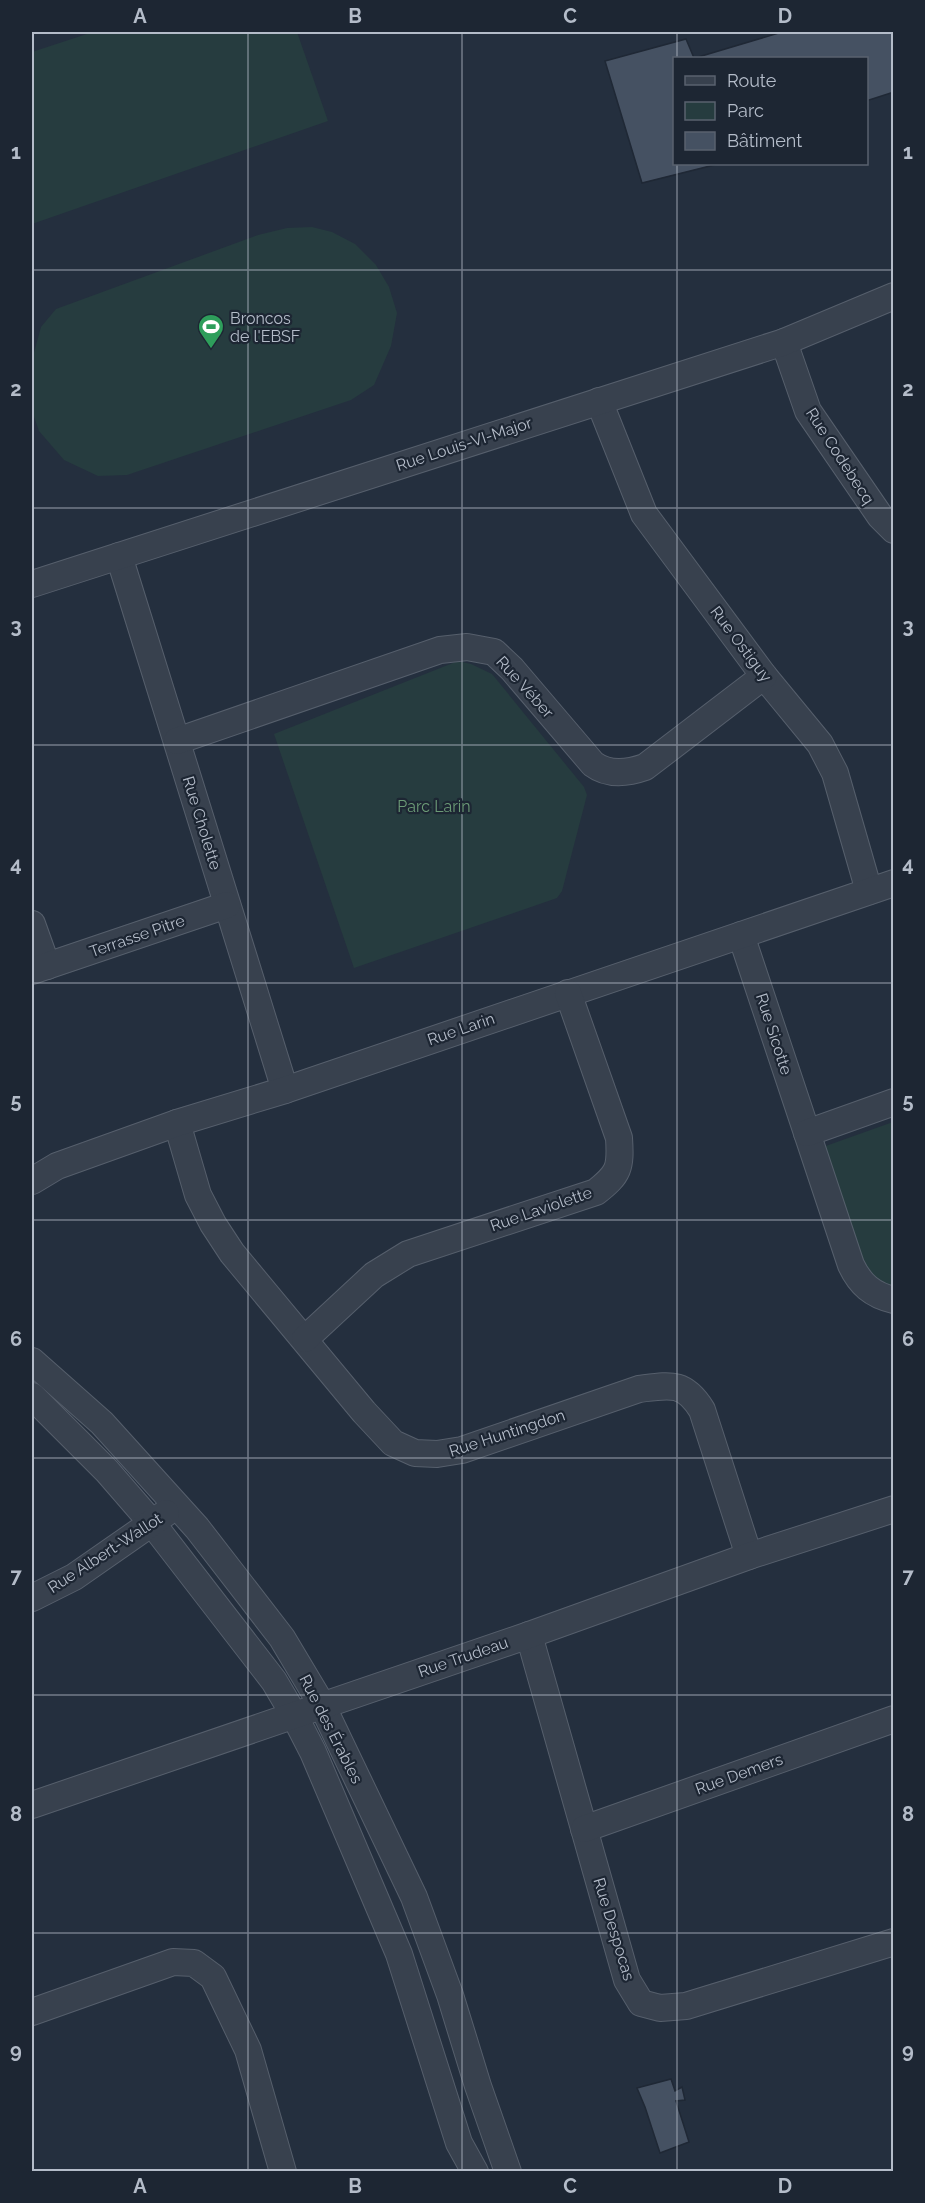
<svg xmlns="http://www.w3.org/2000/svg" width="925" height="2203" viewBox="0 0 925 2203" font-family="Raleway,sans-serif">
	<style>
		.green { fill: #263c3f }
		.building { fill: #455162; stroke: #1f2835; stroke-width: 1.5 }
		.lines { fill: none; stroke-linecap: round; stroke-linejoin: round }
		.minor-casing { stroke: #565f6c; stroke-width: 28 }
		.minor { stroke: #38414e; stroke-width: 26 }
		.grid { fill: none; stroke: #b4bcc9; stroke-width: 1.5; stroke-opacity: 0.55 }
		.labels { text-anchor: middle; dominant-baseline: central; stroke-width: 4.5; stroke-linejoin: round; paint-order: stroke }
		.poi-label { font-size: 16px; fill: #b4bcc9; stroke: #1d2633; text-anchor: start }
		.street-label { font-size: 16px; fill: #b4bcc9; stroke: #1d2633 }
		.park-label { font-size: 16px; fill: #6b9a76; stroke: #1d2633 }
		.neatline { fill: none; stroke: #b4bcc9; stroke-width: 2 }
		.grid-label { font-size: 20px; text-anchor: middle; font-weight: bold; fill: #b4bcc9 }
	</style>
	<rect width="100%" height="100%" fill="#242f3e"/>
	<g class="green">
		<path d="M93,32H297L328,121L32,224V52Z"/>
		<path d="M312,227L332,232L355,244L376,265L389,287L397,313L391,346L374,385L351,400L127,475L98,476L64,460L39,431L32,411V360L41,327L56,309L258,235L287,228Z"/>
		<path d="M458,661L471,664L492,674L584,787L587,795L562,891L557,898L354,968L274,734Z"/>
		<path d="M893,1122V1290L867,1275L823,1147Z"/>
	</g>
	<g class="building">
		<path d="M782,32H894V92L866,101V58H695Z"/>
		<path d="M686,39L694,58H674V164H718L642,183L605,61Z"/>
		<path d="M671,2079L675,2091L682,2087L685,2100L676,2101L689,2142L660,2153L645,2107L637,2088Z"/>
	</g>
	<g class="lines">
		<defs>
			<g id="minor">
				<path d="M784,342L808,411L880,516L894,530"/>
				<path d="M599,401L644,514L764,676L820,744L835,773L869,891"/>
				<path d="M119,556L285,1090"/>
				<path d="M32,584L784,342L894,296"/>
				<path d="M177,741L440,650L467,647L494,652L512,669L593,764C609,776 628,773 645,767L764,676"/>
				<path d="M32,924L47,966"/>
				<path d="M741,935L851,1265C860,1284 872,1295 894,1300"/>
				<path d="M32,971L227,905"/>
				<path d="M177,1123L198,1195L213,1224L232,1253L364,1412L393,1443L415,1453L437,1454L462,1450L639,1389C670,1385 684,1381 702,1410L749,1556"/>
				<path d="M807,1133L894,1102"/>
				<path d="M32,1181L57,1166L177,1123L285,1090L894,883"/>
				<path d="M305,1339L374,1275L408,1254L596,1192C619,1174 621,1168 619,1138L568,993"/>
				<path d="M32,1361L102,1423L197,1528L282,1638L322,1705L414,1897L450,1995L478,2086L508,2172"/>
				<path d="M32,1396L107,1471L152,1523L274,1681L294,1715L313,1752L399,1954L459,2143L475,2172"/>
				<path d="M32,1598L74,1577L166,1513"/>
				<path d="M529,1635L627,1980L641,2003L660,2008L686,2006L894,1942"/>
				<path d="M32,1805L529,1635L749,1556L894,1509"/>
				<path d="M584,1829L894,1719"/>
				<path d="M32,2012L173,1962L194,1963L213,1977L248,2050L283,2172"/>
			</g>
		</defs>
		<use href="#minor" class="minor-casing"/>
		<use href="#minor" class="minor"/>
	</g>
	<path class="grid" d="M248,32V2172M462,32V2172M677,32V58M677,164V2172M32,270H894M32,508H894M32,745H894M32,983H894M32,1220H894M32,1458H894M32,1695H894M32,1933H894"/>
	<defs>
		<symbol id="stadium-pin" viewBox="-11 -11 22 30"><path d="M0 17L-7.5 6A9.5 9.5 0 1 1 7.5 6Z" fill="#2e9e5b" stroke="#1d2633"/><path d="M0-5a6.5 5 0 1 0 0 10a6.5 5 0 1 0 0-10ZM-3.5-1.8h7v3.6h-7Z" fill="#fff"/></symbol>
	</defs>
	<g fill-rule="evenodd">
		<use href="#stadium-pin" x="196" y="312" width="30" height="40"/>
	</g>
	<g class="labels">
		<g class="poi-label">
			<text x="230" y="318">Broncos<tspan x="230" dy="18">de l'EBSF</tspan></text>
		</g>
		<g class="street-label">
			<text transform="translate(464 444) rotate(-18)">Rue Louis-VI-Major</text>
			<text transform="translate(840 456) rotate(57)">Rue Codebecq</text>
			<text transform="translate(741 644) rotate(53)">Rue Ostiguy</text>
			<text transform="translate(525 687) rotate(48)">Rue Véber</text>
			<text transform="translate(202 823) rotate(73)">Rue Cholette</text>
			<text transform="translate(137 936) rotate(-19)">Terrasse Pitre</text>
			<text transform="translate(461 1029) rotate(-19)">Rue Larin</text>
			<text transform="translate(774 1034) rotate(72)">Rue Sicotte</text>
			<text transform="translate(541 1209) rotate(-19)">Rue Laviolette</text>
			<text transform="translate(507 1433) rotate(-18)">Rue Huntingdon</text>
			<text transform="translate(105 1553) rotate(-33)">Rue Albert-Wallot</text>
			<text transform="translate(463 1657) rotate(-19)">Rue Trudeau</text>
			<text transform="translate(331 1729) rotate(63)">Rue des Érables</text>
			<text transform="translate(739 1774) rotate(-20)">Rue Demers</text>
			<text transform="translate(614 1929) rotate(73)">Rue Despocas</text>
		</g>
		<g class="park-label">
			<text x="434" y="806">Parc Larin</text>
		</g>
	</g>
	<rect width="925" height="2203" fill="none" stroke="#1d2633" stroke-width="66"/>
	<rect x="673" y="57" width="195" height="108" fill="#1d2633" stroke="#59626f" stroke-width="1.5"/>
	<rect x="685" y="76" width="30" height="9" fill="#38414e" stroke="#59626f" stroke-width="1.5"/>
	<text x="727" y="87" font-size="18" fill="#b4bcc9">Route</text>
	<rect x="685" y="102" width="30" height="18" fill="#263c3f" stroke="#59626f" stroke-width="1.5"/>
	<text x="727" y="117" font-size="18" fill="#b4bcc9">Parc</text>
	<rect x="685" y="132" width="30" height="18" fill="#455162" stroke="#59626f" stroke-width="1.5"/>
	<text x="727" y="147" font-size="18" fill="#b4bcc9">Bâtiment</text>
	<rect x="33" y="33" width="859" height="2137" class="neatline"/>
	<g class="grid-label">
		<text x="140" y="23">A</text>
		<text x="355" y="23">B</text>
		<text x="570" y="23">C</text>
		<text x="785" y="23">D</text>
		<text x="16" y="159">1</text>
		<text x="908" y="159">1</text>
		<text x="16" y="396">2</text>
		<text x="908" y="396">2</text>
		<text x="16" y="633">3</text>
		<text x="908" y="633">3</text>
		<text x="16" y="871">4</text>
		<text x="908" y="871">4</text>
		<text x="16" y="1108">5</text>
		<text x="908" y="1108">5</text>
		<text x="16" y="1346">6</text>
		<text x="908" y="1346">6</text>
		<text x="16" y="1583">7</text>
		<text x="908" y="1583">7</text>
		<text x="16" y="1821">8</text>
		<text x="908" y="1821">8</text>
		<text x="16" y="2058">9</text>
		<text x="908" y="2058">9</text>
		<text x="140" y="2193">A</text>
		<text x="355" y="2193">B</text>
		<text x="570" y="2193">C</text>
		<text x="785" y="2193">D</text>
	</g>
</svg>
